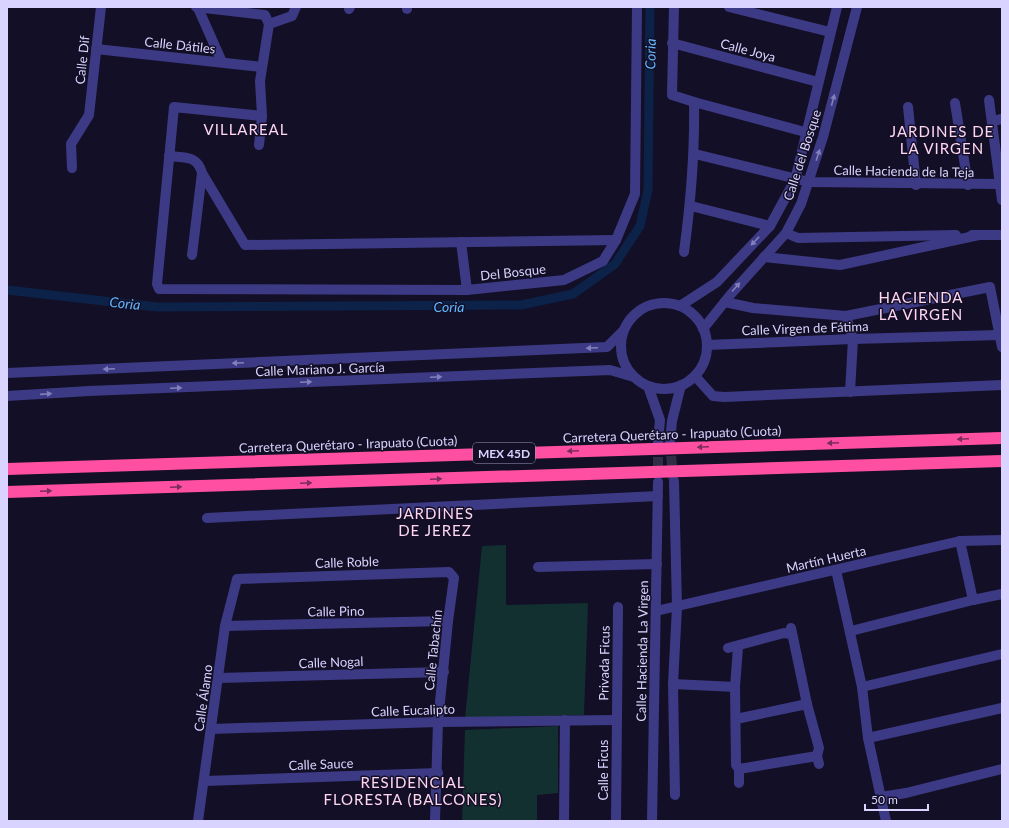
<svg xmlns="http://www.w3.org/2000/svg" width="1009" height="828" viewBox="0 0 1009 828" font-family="Lato,sans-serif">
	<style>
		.park { fill: #12302f }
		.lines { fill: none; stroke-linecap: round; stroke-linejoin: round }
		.canal { stroke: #0c2248; stroke-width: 9 }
		.minor-tunnel { stroke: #312d47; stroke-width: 10; stroke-dasharray: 10 5; stroke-linecap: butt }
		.minor { stroke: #3d3a85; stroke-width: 10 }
		.highway { stroke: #ff4fa3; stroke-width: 12 }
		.oneway { fill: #837fbc }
		.oneway2 { fill: #7d2c5e }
		.labels { text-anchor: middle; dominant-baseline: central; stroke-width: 3; stroke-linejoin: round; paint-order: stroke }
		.shield { fill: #130f26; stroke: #9e99be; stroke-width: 1 }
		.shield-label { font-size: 12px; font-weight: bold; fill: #d9d4ff }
		.street-label { font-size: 13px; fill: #d9d4ff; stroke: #130f26 }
		.water-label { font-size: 14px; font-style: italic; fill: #62b6ff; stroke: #130f26 }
		.quarter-label { font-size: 15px; letter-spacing: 1px; fill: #ffd6f0; stroke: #130f26 }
	</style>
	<rect width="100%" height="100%" fill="#130f26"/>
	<g class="park">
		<path d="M506,545V605L588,603L584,715L465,718L482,546Z"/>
		<path d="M558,726V793L537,795V821H462L465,730Z"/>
	</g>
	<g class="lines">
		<path class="canal" d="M7,290L157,307L521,305L573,294L615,264L640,226L648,190L650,7"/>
		<g class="minor-tunnel">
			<path d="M670,441L673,479"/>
			<path d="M658,442V478"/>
		</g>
		<g class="minor">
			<path d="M196,7L265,15L269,24L260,81L262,116L259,145"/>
			<path d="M407,7V9"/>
			<path d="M674,7L672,95L694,102L805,132"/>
			<path d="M729,7L830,32"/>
			<path d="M198,8L222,62"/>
			<path d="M349,9L350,7"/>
			<path d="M269,24L292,16L296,7"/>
			<path d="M672,43L818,82"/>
			<path d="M96,49L262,67"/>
			<path d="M989,100L1002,200"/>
			<path d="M955,103L968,185"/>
			<path d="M908,107L916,185"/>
			<path d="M262,116L174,107L157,284L159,289L467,290L564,280L603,261L616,240L635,194L637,7"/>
			<path d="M992,121L1002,119"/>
			<path d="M695,154L809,182L999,184"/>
			<path d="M169,156C185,158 197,155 202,173L192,255"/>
			<path d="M72,168L71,144L89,115L101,7"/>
			<path d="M202,173L245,245L616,240"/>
			<path d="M691,206L770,226"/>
			<path d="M786,233L798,238L956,235"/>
			<path d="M972,235H1002"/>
			<path d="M461,242L467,290"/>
			<path d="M684,252C691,200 695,155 694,102"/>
			<path d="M764,257L840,265L979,235"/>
			<path d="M725,302L753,308L846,316L990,287L1002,347"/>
			<circle cx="664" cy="346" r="43"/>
			<path d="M680,306L717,282L770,226L795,180L837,7"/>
			<path d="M846,316L853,339L850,392"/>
			<path d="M703,329L731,294L786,233L801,204L823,137L857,7"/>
			<path d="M707,345L853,339L1000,335"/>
			<path d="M7,373L607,347L624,330"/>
			<path d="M695,376L713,396L724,397L1002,385"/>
			<path d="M648,386L660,420L658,442"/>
			<path d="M7,396L89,391L610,370L634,377"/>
			<path d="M670,441L672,421L681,385"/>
			<path d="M674,481L677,607L673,684L675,795"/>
			<path d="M207,518L658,496"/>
			<path d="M960,541L973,600"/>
			<path d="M538,567L657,564"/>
			<path d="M836,570L862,687L868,738L886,821"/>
			<path d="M656,611L960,541L1002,540"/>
			<path d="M225,626L448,621"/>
			<path d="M791,628L807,704L819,748L817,756L819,764"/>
			<path d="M851,631L973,600L1002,594"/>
			<path d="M738,647L735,687L736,765L739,769V783"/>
			<path d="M728,648L784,633L791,634"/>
			<path d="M219,678L444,672"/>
			<path d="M673,684L735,687"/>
			<path d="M862,687L1002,654"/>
			<path d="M736,719L807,704"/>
			<path d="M211,729L438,722L616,720"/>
			<path d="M868,738L1002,708"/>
			<path d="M739,769L817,756"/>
			<path d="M205,781L438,773"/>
			<path d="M881,797L906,793L1002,769"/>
			<path d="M198,821L225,626L237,579L449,572L454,578L448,621L438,722L435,821"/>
			<path d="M564,821L565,720"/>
			<path d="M616,821L618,607"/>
			<path d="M652,821L658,482"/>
		</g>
		<g class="highway">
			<path d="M7,469L1002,438"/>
			<path d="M7,492L1002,461"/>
		</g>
	</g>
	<defs><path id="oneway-solid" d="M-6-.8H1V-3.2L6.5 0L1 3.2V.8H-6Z"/></defs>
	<g class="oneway">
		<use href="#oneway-solid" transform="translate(833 100) rotate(-75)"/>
		<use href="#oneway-solid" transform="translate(818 155) rotate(-72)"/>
		<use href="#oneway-solid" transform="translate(755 241) rotate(134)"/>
		<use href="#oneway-solid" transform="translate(736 287) rotate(-48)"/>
		<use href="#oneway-solid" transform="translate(592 348) rotate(178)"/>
		<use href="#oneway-solid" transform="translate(238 363) rotate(178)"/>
		<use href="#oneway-solid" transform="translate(109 369) rotate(178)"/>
		<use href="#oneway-solid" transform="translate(436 377) rotate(-2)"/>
		<use href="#oneway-solid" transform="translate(306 382) rotate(-2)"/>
		<use href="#oneway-solid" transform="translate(176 388) rotate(-2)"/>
		<use href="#oneway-solid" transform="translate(46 394) rotate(-4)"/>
	</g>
	<g class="oneway2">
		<use href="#oneway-solid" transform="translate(963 439) rotate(178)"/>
		<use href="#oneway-solid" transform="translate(833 443) rotate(178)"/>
		<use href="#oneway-solid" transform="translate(703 447) rotate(178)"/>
		<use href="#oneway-solid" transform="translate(573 451) rotate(178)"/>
		<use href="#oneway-solid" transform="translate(436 479) rotate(-2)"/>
		<use href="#oneway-solid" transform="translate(306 483) rotate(-2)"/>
		<use href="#oneway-solid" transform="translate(176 487) rotate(-2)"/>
		<use href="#oneway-solid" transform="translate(46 491) rotate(-2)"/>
	</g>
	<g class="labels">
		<rect class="shield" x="473" y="443" width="62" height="20" rx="3"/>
		<g class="shield-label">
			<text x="504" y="453">MEX 45D</text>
		</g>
		<g class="street-label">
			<text transform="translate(180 45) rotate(6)">Calle Dátiles</text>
			<text transform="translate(748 50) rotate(15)">Calle Joya</text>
			<text transform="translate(82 60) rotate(-84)">Calle Dif</text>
			<text transform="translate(802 155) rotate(-72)">Calle del Bosque</text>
			<text transform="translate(904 171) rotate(1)">Calle Hacienda de la Teja</text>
			<text transform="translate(513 272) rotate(-6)">Del Bosque</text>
			<text transform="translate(805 328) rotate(-2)">Calle Virgen de Fátima</text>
			<text transform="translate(320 369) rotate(-2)">Calle Mariano J. García</text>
			<text transform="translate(672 434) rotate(-2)">Carretera Querétaro - Irapuato (Cuota)</text>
			<text transform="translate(348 444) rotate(-2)">Carretera Querétaro - Irapuato (Cuota)</text>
			<text transform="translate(826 559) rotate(-13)">Martín Huerta</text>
			<text transform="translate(347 562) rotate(-2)">Calle Roble</text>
			<text transform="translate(336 611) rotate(-1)">Calle Pino</text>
			<text transform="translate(433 650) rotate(-84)">Calle Tabachín</text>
			<text transform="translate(642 651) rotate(-89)">Calle Hacienda La Virgen</text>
			<text transform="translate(331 662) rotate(-2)">Calle Nogal</text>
			<text transform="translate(604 663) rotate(-89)">Privada Ficus</text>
			<text transform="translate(203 698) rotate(-82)">Calle Álamo</text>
			<text transform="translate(413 710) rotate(-2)">Calle Eucalipto</text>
			<text transform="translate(321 764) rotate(-2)">Calle Sauce</text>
			<text transform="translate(603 770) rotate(-90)">Calle Ficus</text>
		</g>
		<g class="water-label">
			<text transform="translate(650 54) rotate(-89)">Coria</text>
			<text transform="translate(125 303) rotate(6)">Coria</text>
			<text x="449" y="306">Coria</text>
		</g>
		<g class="quarter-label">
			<text x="246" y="129">VILLAREAL</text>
			<text x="942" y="131">JARDINES DE<tspan x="942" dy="17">LA VIRGEN</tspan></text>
			<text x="921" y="297">HACIENDA<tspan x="921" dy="17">LA VIRGEN</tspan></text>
			<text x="435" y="513">JARDINES<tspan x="435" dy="17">DE JEREZ</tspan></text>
			<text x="413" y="782">RESIDENCIAL<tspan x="413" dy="17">FLORESTA (BALCONES)</tspan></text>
		</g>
	</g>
	<rect width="1009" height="828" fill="none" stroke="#d9d4ff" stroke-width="16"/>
	<path d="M865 804v6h63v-6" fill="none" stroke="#d9d4ff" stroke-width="2"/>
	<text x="871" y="804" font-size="12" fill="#d9d4ff" stroke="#130f26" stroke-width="3" paint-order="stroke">50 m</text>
</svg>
